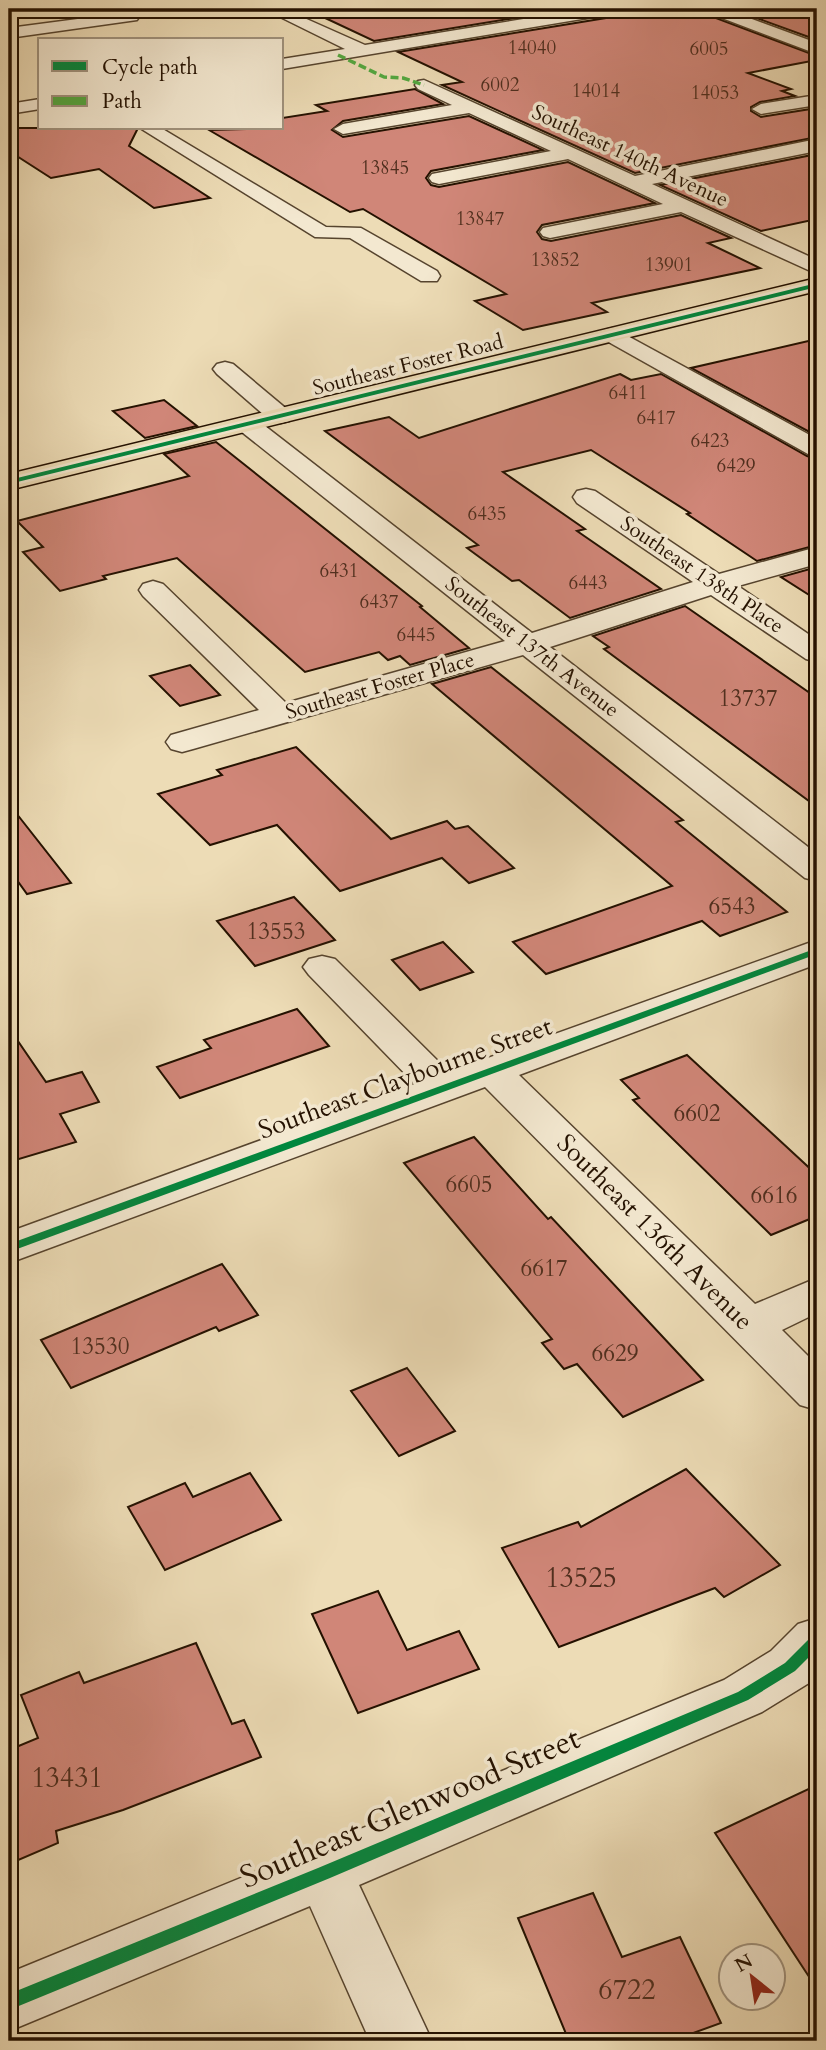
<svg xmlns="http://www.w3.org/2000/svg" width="826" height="2050" viewBox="0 0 826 2050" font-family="Cardo,serif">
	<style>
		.building { fill: #d08678; stroke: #241100; stroke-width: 2 }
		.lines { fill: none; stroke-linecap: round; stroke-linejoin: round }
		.minor-casing { stroke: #56442e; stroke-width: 3 }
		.major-casing { stroke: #241100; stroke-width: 3 }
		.minor { fill: #f3e8d0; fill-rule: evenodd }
		.major { fill: #eddcb6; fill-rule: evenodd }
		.quiet { stroke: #53a840; stroke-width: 3.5; stroke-dasharray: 8 3.5; stroke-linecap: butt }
		.cycleway-casing { stroke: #f3e8d0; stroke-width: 5 }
		.cycleway { fill: #00873e; fill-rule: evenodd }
		.labels { text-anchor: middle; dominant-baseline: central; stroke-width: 7; stroke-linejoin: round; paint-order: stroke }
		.far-number-label { font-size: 19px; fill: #4f2e1e }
		.far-street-label { font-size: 21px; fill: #241100; stroke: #f3e8d0 }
		.number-label { font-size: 23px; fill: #4f2e1e }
		.street-label { font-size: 26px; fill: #241100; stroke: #f3e8d0 }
		.near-number-label { font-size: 28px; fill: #4f2e1e }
		.near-street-label { font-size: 32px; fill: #241100; stroke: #f3e8d0 }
	</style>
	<rect width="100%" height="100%" fill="#eddcb6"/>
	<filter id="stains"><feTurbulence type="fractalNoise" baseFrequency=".00286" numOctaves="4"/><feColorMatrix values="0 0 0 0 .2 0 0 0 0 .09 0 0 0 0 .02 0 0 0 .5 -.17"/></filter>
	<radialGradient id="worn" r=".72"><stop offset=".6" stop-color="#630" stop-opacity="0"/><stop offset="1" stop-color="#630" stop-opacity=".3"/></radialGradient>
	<g class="building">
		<path d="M306,9H570L374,41Z"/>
		<path d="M622,9H700L705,14L817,56V60L748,73L791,89L782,91L795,96L760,102L751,107V111L761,117L817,108V137L635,173L442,85L462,82L398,52L612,17Z"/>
		<path d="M732,9H817V40Z"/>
		<path d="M415,89L443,104L343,121L332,130L343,137L469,116L543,150L431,171L426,178L431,185L439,187L568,162L655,203L542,225L537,232L542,239L551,241L681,215L731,238L708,243L760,268L592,303L607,312L523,330L475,301L506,294L363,209L350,212L209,130L282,128V118L327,111L316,105Z"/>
		<path d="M9,128H138L129,146L210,198L154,208L99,169L51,178L9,151Z"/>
		<path d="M817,154V219L761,231L660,185Z"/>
		<path d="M817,339V436L691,368Z"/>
		<path d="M620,374L631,380L661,374L807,456L817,459V545L757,561L687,514L690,513L591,450L503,472L585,529L577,531L661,589L570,618L519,580L512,581L467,548L478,545L325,431L389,417L419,438Z"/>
		<path d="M164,400L197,426L145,438L113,411Z"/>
		<path d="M216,442L422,606L420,607L469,648L410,665L400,656L388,660L379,652L305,672L177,558L103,576L106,579L60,591L23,552L43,547L17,521L189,476L164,454Z"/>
		<path d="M817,567V600L781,577Z"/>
		<path d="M685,606L817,698V807L604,649L609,647L593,636Z"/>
		<path d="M190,665L220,695L180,706L150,676Z"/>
		<path d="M491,667L683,820L676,822L787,912L720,936L702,921L546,974L513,942L672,886L432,684Z"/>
		<path d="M296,747L391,839L447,821L455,829L468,826L514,868L469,883L442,858L340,891L277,825L210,845L158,794L222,775L217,770Z"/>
		<path d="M9,804L71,883L27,894L9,869Z"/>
		<path d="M294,897L335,940L255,966L217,921Z"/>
		<path d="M443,942L473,972L420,990L392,960Z"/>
		<path d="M297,1009L329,1046L180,1098L157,1067L211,1048L204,1040Z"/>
		<path d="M9,1028L46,1082L82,1072L99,1102L60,1114L76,1142L9,1162Z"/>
		<path d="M687,1055L817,1175V1216L771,1235L633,1100L639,1098L621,1080Z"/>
		<path d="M474,1137L548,1219L551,1217L703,1380L623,1417L577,1364L564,1369L542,1343L552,1339L404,1163Z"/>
		<path d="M222,1264L258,1315L219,1331L216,1327L71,1388L41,1340Z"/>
		<path d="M407,1368L455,1431L399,1456L351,1391Z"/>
		<path d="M686,1469L780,1565L724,1597L715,1588L559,1647L502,1548L578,1522L581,1527Z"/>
		<path d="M250,1473L281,1520L165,1570L128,1507L185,1483L193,1497Z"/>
		<path d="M378,1591L407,1650L459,1631L479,1669L358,1713L312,1614Z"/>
		<path d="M196,1643L232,1724L244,1720L261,1757L123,1810L56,1831L58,1843L9,1864V1750L38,1738L21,1695L79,1672L84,1683Z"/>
		<path d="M817,1785V1989L715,1833Z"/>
		<path d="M593,1893L622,1957L680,1937L721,2023L671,2041H569L518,1918Z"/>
	</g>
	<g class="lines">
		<defs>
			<g id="minor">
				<path d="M217,9H250L242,14L208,17L206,14L208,11Z"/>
				<path d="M264,9H284L365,45L585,9H620L612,14L282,69V59L345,49Z"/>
				<path d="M703,9H725L817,43V54L706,12Z"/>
				<path d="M131,12L137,14L139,17L137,20L9,38V28Z"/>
				<path d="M424,80L635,176L817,139V151L652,184L817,260V274L681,212L550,238L543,236L540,232L543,228L663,204L568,159L439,184L432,182L429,178L432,174L551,151L469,113L343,134L334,129L343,124L452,105L418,89L415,85L418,81Z"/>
				<path d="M817,95V105L761,114L752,109L761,104Z"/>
				<path d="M40,99V109L9,114V104Z"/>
				<path d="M140,128H161L326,227L361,228L437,271L440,276L437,281H421L350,238L315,237Z"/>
				<path d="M613,328L817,439V457L808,454L605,340L602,335L605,330Z"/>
				<path d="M225,362L233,364L289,411L292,416L289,421L280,423L271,421L217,374L213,369L217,364Z"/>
				<path d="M247,417L256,419L532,633L693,582L577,503L573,497L577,491L586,489L595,491L719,574L817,547V564L738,586L817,640V662L806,659L711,595L550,647L817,854V881L805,878L523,655L193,749L182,752L171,749L166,742L171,735L259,710L143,596L139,590L143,584L153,581L163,584L286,703L505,641L238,429L235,424L238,419Z"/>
				<path d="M817,940V964L519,1075L755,1304L817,1278V1313L782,1330L817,1365V1410L800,1405L485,1087L9,1263V1232L415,1084L309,975L303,967L309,959L322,956L335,959L449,1072Z"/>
				<path d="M817,1618V1674L809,1683L762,1712L359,1885L432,2041H370L310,1906L9,2031V1973L724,1680L771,1651L798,1624Z"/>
			</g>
			<path id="major" d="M817,278V291L9,490V474Z"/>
		</defs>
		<use href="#minor" class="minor-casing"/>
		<use href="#major" class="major-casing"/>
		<use href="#minor" class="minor"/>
		<use href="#major" class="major"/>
		<path class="quiet" d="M338,55L384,77L403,78L424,85"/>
		<defs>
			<g id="cycleway">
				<path d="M817,283V287L9,484V480Z"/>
				<path d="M817,948V954L9,1252V1244Z"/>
				<path d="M817,1634V1649L795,1671L748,1700L330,1878L9,2010V1994L318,1868L738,1692L785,1663L812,1636Z"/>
			</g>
		</defs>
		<use href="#cycleway" class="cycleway-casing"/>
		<use href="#cycleway" class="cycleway"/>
	</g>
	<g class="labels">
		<g class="far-number-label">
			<text x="532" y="48">14040</text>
			<text x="709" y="49">6005</text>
			<text x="500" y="85">6002</text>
			<text x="596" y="91">14014</text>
			<text x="715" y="93">14053</text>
			<text x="385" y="168">13845</text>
			<text x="480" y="219">13847</text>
			<text x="555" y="260">13852</text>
			<text x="669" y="265">13901</text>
			<text x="628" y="393">6411</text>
			<text x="656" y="418">6417</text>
			<text x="710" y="441">6423</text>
			<text x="736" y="466">6429</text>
			<text x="487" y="514">6435</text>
			<text x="339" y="571">6431</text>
			<text x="588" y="583">6443</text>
			<text x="379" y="602">6437</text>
			<text x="416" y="635">6445</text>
		</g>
		<g class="far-street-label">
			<text transform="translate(630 156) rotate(25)">Southeast 140th Avenue</text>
			<text transform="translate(408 365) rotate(-14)">Southeast Foster Road</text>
			<text transform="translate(702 575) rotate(34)">Southeast 138th Place</text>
			<text transform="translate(532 647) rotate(38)">Southeast 137th Avenue</text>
			<text transform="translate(380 686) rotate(-16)">Southeast Foster Place</text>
		</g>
		<g class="number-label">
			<text x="748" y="698">13737</text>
			<text x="732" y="906">6543</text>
			<text x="276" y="931">13553</text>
			<text x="697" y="1113">6602</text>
			<text x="469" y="1184">6605</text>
			<text x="774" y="1195">6616</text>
			<text x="544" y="1268">6617</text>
			<text x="100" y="1346">13530</text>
			<text x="615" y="1353">6629</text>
		</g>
		<g class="street-label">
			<text transform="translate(405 1078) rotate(-20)">Southeast Claybourne Street</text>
			<text transform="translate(655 1232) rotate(45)">Southeast 136th Avenue</text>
		</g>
		<g class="near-number-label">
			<text x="581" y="1578">13525</text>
			<text x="67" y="1778">13431</text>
			<text x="627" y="1990">6722</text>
		</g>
		<g class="near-street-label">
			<text transform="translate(410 1808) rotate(-23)">Southeast Glenwood Street</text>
		</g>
	</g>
	<rect width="826" height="2050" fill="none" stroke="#eddcb6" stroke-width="35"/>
	<rect x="10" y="10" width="805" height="2029" fill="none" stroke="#241100" stroke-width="3.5"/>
	<rect x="18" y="18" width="791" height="2015" fill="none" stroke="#241100" stroke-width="2"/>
	<rect x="38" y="38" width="245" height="91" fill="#f3e8d0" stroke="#a0927d" stroke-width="2"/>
	<rect x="52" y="61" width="35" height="10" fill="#00873e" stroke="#a0927d" stroke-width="2"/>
	<text x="102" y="74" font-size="21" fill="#241100">Cycle path</text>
	<rect x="52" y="96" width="35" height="10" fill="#53a840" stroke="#a0927d" stroke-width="2"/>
	<text x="102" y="108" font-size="21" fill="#241100">Path</text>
	<g transform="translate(752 1977) rotate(330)"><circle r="33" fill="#f3e8d0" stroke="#a0927d" stroke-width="2"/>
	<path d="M0-5L12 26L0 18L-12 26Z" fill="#8f2418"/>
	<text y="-10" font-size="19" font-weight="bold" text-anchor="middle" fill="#241100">N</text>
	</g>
	<rect width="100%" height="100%" filter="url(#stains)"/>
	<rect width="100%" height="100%" fill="url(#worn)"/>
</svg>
